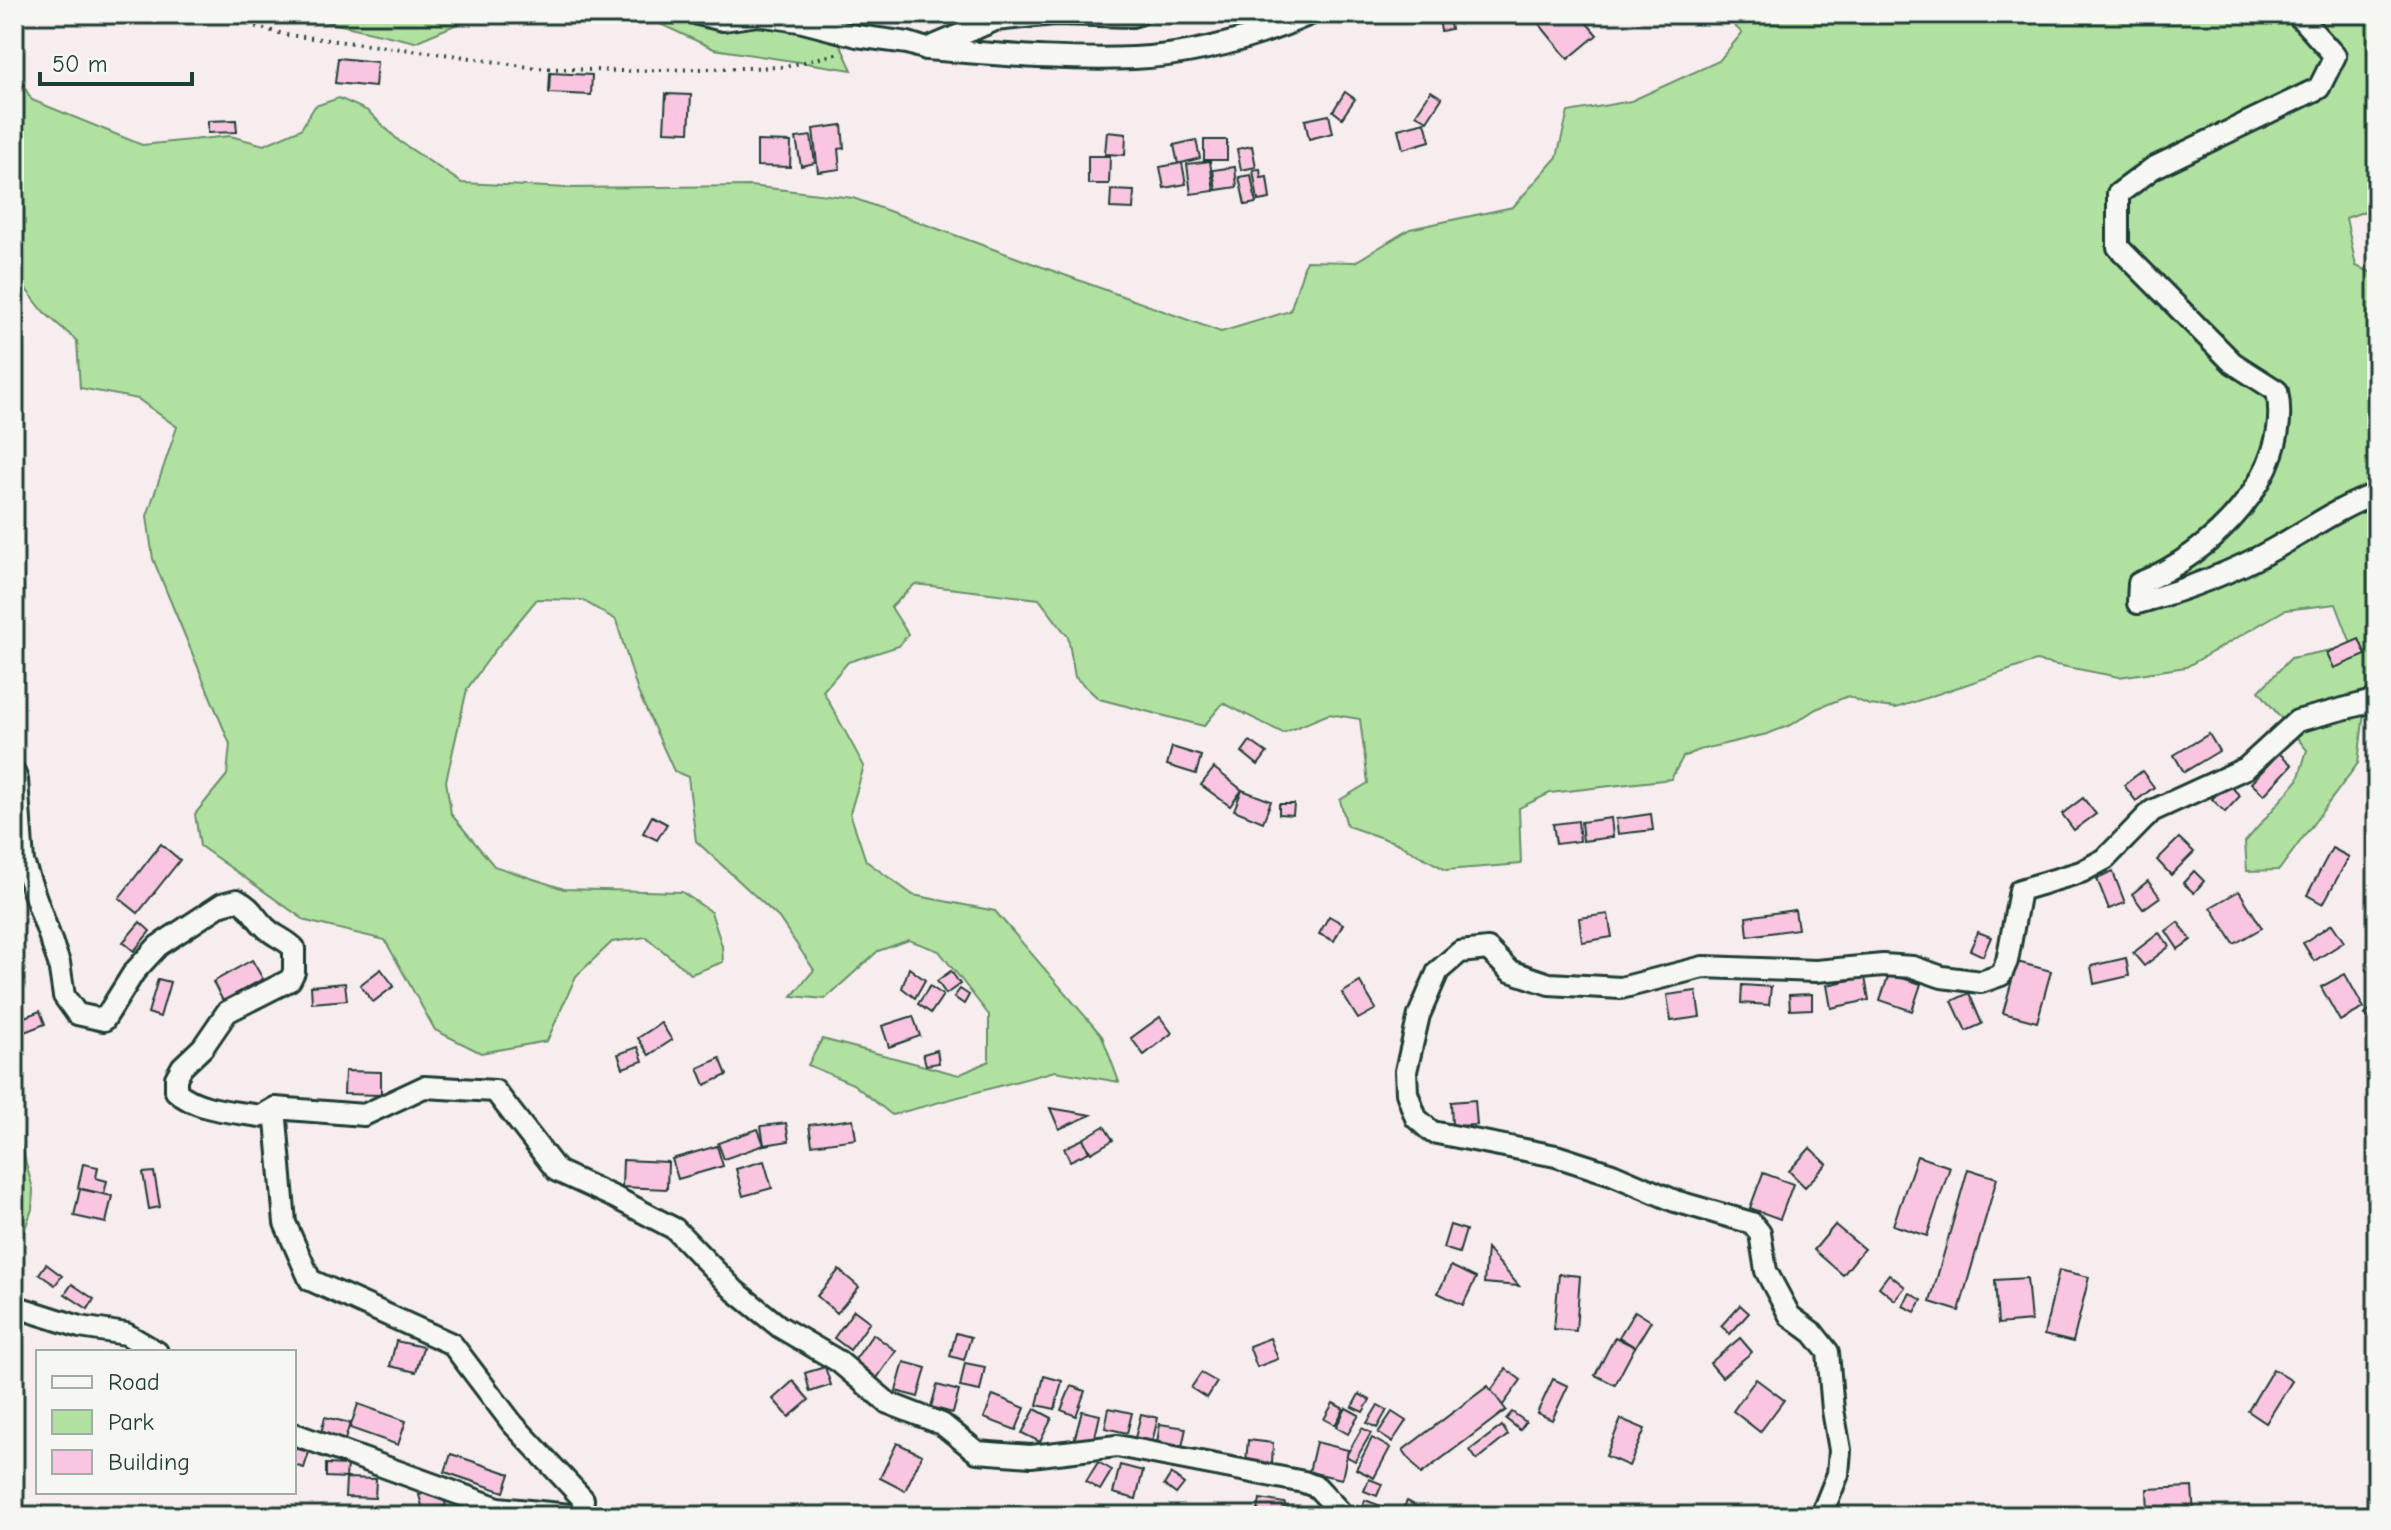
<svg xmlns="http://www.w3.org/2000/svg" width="2391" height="1530" viewBox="0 0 2391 1530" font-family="'Comic Neue',sans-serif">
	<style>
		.green { fill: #b1e1a1; stroke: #688f6a; stroke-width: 2 }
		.building { fill: #fac5e0; stroke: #1f3d34; stroke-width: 2 }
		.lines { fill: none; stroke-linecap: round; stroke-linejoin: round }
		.minor-casing { stroke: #1f3d34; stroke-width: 26 }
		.path { stroke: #1f3d34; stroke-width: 4; stroke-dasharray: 2 6; stroke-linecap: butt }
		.minor { stroke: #f6f6f2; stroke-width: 20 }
	</style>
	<rect width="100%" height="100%" fill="#f7ecee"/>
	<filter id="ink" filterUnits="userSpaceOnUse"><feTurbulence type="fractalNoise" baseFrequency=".0125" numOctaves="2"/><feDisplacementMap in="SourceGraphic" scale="16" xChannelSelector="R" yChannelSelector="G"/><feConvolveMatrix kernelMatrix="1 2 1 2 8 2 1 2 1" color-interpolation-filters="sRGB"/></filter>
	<g filter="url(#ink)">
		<g class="green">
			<path d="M293,14H481L415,42Z"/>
			<path d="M639,14H826L852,70L714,49Z"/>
			<path d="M1730,14H2377V207L2346,218L2356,266L2377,275V685L2364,712L2358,763L2279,870L2247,871L2245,842L2298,780L2307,750L2259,691L2291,658L2352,646L2336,604L2285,610L2186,667L2119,677L2036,661L1896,708L1869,705L1848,696L1816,709L1791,725L1767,734L1699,750L1683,757L1671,779L1550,793L1519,808L1521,864L1446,870L1397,843L1347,826L1340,800L1368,783L1360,719L1329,714L1283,733L1223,703L1204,726L1099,699L1075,677L1068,637L1039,599L915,584L891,607L908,634L899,646L848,662L823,691L864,766L850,813L866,861L913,895L995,911L1102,1036L1119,1082L1055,1071L892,1115L853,1084L808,1065L822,1039L959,1075L989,1061V1015L939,951L909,940L878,951L825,999L792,996L814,970L779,918L696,841L688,777L674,771L638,692L616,620L582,600L537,599L495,650L467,689L446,781L451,814L494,866L564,889L682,892L711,912L722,946L723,962L691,974L646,937L612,942L576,976L547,1041L481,1053L435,1030L385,940L306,921L200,846L195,814L227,775L230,744L153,559L147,516L177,427L138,399L80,388L77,341L44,312L14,274V70L32,100L142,145L230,136L264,145L301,129L315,106L339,98L368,111L399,141L462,183L568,188L750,186L853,198L1221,332L1290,311L1306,261L1355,262L1410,229L1513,207L1557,157L1568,112L1631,101L1719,61L1742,33L1730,21Z"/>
			<path d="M17,1130L33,1189L32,1209L14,1260V1131Z"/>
		</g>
		<g class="building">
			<path d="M1451,14H1472L1459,24Z"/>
			<path d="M1531,14H1579L1597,35L1568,59Z"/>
			<path d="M1449,18L1451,29L1441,31L1439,19Z"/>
			<path d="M338,58L377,62L375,87L335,83Z"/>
			<path d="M550,73L592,75L591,95L549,93Z"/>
			<path d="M1431,91L1442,98L1427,121L1416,114Z"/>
			<path d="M1345,92L1355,99L1342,118L1333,111Z"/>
			<path d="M666,94L691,95L689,132L664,131Z"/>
			<path d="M1329,115L1333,133L1309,139L1305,120Z"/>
			<path d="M236,120L237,132L208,133V121Z"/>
			<path d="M1425,122L1430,141L1403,149L1398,129Z"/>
			<path d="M842,125L844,148L838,149L840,169L818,172L813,129Z"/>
			<path d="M1107,132L1126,134L1125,155L1105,154Z"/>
			<path d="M811,136L815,163L801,166L796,138Z"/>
			<path d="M1196,140L1200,158L1178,164L1174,145Z"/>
			<rect x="1204" y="140" width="23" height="20"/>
			<path d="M757,141L791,142L790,167L757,166Z"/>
			<path d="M1252,146L1256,167L1241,170L1237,149Z"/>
			<path d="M1088,156H1110L1109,184H1088Z"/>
			<path d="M1210,161L1214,191L1191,194L1187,164Z"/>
			<path d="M1182,163L1186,184L1164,188L1160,167Z"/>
			<path d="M1235,167L1237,187L1216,190L1213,170Z"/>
			<path d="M1260,169L1261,178L1267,177L1270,199L1258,201L1253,170Z"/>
			<path d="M1251,175L1256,203L1245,205L1239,177Z"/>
			<path d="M1111,190L1134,191L1133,209L1110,208Z"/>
			<path d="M2359,639L2366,655L2334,668L2327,653Z"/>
			<path d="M2209,734L2219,751L2184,772L2174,755Z"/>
			<path d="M1250,741L1267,753L1258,765L1242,752Z"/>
			<path d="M1172,747L1201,756L1196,774L1167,765Z"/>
			<path d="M2279,753L2292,765L2264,795L2251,783Z"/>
			<path d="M1214,768L1242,790L1230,806L1201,785Z"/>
			<path d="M2142,771L2154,787L2136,801L2124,785Z"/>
			<path d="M2228,783L2240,796L2225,812L2212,799Z"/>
			<path d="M1242,790L1271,801L1263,822L1234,810Z"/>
			<path d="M2083,798L2096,814L2074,830L2062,814Z"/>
			<path d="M1279,804H1294L1293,815L1279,814Z"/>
			<path d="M1651,814L1653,830L1618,834L1616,819Z"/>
			<path d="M652,816L667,824L657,840L643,833Z"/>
			<path d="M1611,818L1613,837L1583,841L1581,822Z"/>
			<path d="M1578,821L1580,841L1556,844L1553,824Z"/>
			<path d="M2179,838L2194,852L2171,875L2157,860Z"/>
			<path d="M161,844L180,860L138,913L119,898Z"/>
			<path d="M2332,848L2349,857L2323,904L2307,895Z"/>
			<path d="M2194,871L2204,881L2194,893L2183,883Z"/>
			<path d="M2113,872L2125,903L2109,909L2097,879Z"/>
			<path d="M2148,881L2160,897L2143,909L2132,894Z"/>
			<path d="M2239,891L2262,928L2234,944L2211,907Z"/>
			<path d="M1795,910L1798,929L1748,936L1746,917Z"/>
			<path d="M1608,914L1612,937L1582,942L1579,918Z"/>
			<path d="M1329,916L1343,924L1334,941L1319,934Z"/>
			<path d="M140,922L150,931L134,951L123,942Z"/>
			<path d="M2178,922L2191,940L2178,949L2166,931Z"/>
			<path d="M2332,924L2344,942L2314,961L2303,943Z"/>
			<path d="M1978,932L1991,937L1983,956L1970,950Z"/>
			<path d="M2159,933L2170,946L2144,966L2133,953Z"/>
			<path d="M2126,958L2129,976L2094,984L2091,966Z"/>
			<path d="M252,960L263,979L223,1001L213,982Z"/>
			<path d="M2017,962L2051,971L2037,1022L2003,1013Z"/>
			<path d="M909,968L925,980L915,998L902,988Z"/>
			<path d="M381,969L394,986L373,1002L360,985Z"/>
			<path d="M951,971L960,984L946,994L937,981Z"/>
			<path d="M1889,974L1921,984L1912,1011L1880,1000Z"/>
			<path d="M2345,974L2364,1008L2340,1021L2321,987Z"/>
			<path d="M1865,977L1869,1000L1831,1008L1827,985Z"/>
			<path d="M158,979L170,982L160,1017L148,1013Z"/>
			<path d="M1360,982L1376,1009L1358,1019L1342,993Z"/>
			<path d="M345,983L347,1000L312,1003L311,986Z"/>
			<path d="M1742,985L1771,987L1769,1005L1741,1003Z"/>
			<path d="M930,986L943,995L931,1013L918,1004Z"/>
			<path d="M960,989L969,995L964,1004L954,997Z"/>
			<path d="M1696,991L1700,1017L1671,1021L1667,995Z"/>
			<path d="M1969,993L1982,1024L1966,1031L1952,1001Z"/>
			<path d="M1812,994V1009L1790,1010L1789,995Z"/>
			<path d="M2377,1002V1026L2365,1015Z"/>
			<path d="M40,1011L45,1024L14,1036V1021Z"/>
			<path d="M913,1016L920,1036L889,1047L882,1026Z"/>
			<path d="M1160,1017L1172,1033L1144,1055L1131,1038Z"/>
			<path d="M661,1023L672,1040L649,1055L638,1038Z"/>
			<path d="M638,1047L643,1061L623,1068L618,1054Z"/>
			<path d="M937,1050L939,1063L926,1065L923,1054Z"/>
			<path d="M720,1058L727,1075L705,1085L698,1068Z"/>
			<path d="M345,1071L381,1072V1095L344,1094Z"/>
			<path d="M1475,1100L1477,1125L1452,1126L1451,1102Z"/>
			<path d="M1050,1108L1091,1115L1059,1129Z"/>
			<path d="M853,1119L856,1139L812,1145L809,1125Z"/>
			<path d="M786,1123L789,1141L764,1145L761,1126Z"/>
			<path d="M1104,1126L1113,1140L1091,1153L1083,1139Z"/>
			<path d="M758,1129L764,1145L724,1159L718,1143Z"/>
			<path d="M1083,1139L1089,1152L1070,1161L1064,1148Z"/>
			<path d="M717,1146L723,1166L678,1179L672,1159Z"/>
			<path d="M1810,1148L1827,1164L1805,1187L1789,1171Z"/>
			<path d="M1917,1156L1950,1167L1927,1236L1893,1225Z"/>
			<path d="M623,1160L668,1162L667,1189L622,1187Z"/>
			<path d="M764,1161L772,1188L743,1196L736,1169Z"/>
			<path d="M83,1164L98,1167L96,1178L107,1181L104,1194L78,1188Z"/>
			<path d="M1968,1169L1997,1178L1959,1311L1930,1302Z"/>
			<path d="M154,1172L160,1207L149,1209L143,1173Z"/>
			<path d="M1763,1173L1793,1184L1780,1219L1750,1208Z"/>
			<path d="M80,1189L112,1196L106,1223L74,1216Z"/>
			<path d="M1450,1225L1466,1230L1459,1253L1443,1248Z"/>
			<path d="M1835,1225L1864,1249L1843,1275L1814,1250Z"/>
			<path d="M1487,1249L1519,1286L1484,1283Z"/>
			<path d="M46,1264L62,1276L55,1285L39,1274Z"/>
			<path d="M1451,1266L1476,1278L1463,1305L1438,1293Z"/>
			<path d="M839,1270L859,1287L837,1313L817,1296Z"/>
			<path d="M2059,1270L2089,1277L2073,1342L2044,1335Z"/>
			<path d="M1559,1274L1580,1276L1576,1331L1554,1329Z"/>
			<path d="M1889,1274L1905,1287L1895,1300L1879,1287Z"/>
			<path d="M2027,1278L2031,1321L1998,1324L1995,1280Z"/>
			<path d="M72,1284L94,1299L88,1309L65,1294Z"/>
			<path d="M1910,1293L1922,1300L1915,1312L1903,1306Z"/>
			<path d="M1740,1305L1749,1313L1730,1334L1721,1326Z"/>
			<path d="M854,1310L870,1322L850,1350L834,1338Z"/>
			<path d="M1635,1311L1651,1321L1635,1347L1619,1337Z"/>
			<path d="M956,1333L971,1337L964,1360L950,1356Z"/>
			<path d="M873,1334L896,1351L877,1378L854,1361Z"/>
			<path d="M1615,1337L1635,1347L1615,1385L1595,1375Z"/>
			<path d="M1270,1338L1278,1359L1257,1367L1249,1346Z"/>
			<path d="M1740,1338L1752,1352L1722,1377L1710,1363Z"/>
			<path d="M396,1341L423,1347L416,1372L390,1366Z"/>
			<path d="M904,1362L926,1368L918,1397L896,1391Z"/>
			<path d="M965,1363L985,1367L980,1391L960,1387Z"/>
			<path d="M825,1367L831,1385L810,1392L805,1373Z"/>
			<path d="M1506,1369L1521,1380L1503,1405L1488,1395Z"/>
			<path d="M2273,1369L2292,1381L2266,1423L2248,1411Z"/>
			<path d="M1201,1373L1217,1382L1207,1398L1191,1388Z"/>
			<path d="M1044,1376L1062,1381L1055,1409L1037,1405Z"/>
			<path d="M1553,1379L1568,1386L1552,1420L1537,1413Z"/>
			<path d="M1756,1379L1784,1400L1760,1432L1733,1411Z"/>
			<path d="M793,1381L809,1400L789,1417L773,1399Z"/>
			<path d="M937,1385L959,1391L953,1413L931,1407Z"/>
			<path d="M1071,1386L1085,1391L1076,1416L1061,1410Z"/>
			<path d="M1488,1386L1506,1410L1421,1474L1403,1450Z"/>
			<path d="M1359,1394L1370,1400L1363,1412L1352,1407Z"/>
			<path d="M993,1395L1025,1408L1016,1430L984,1418Z"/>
			<path d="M1333,1403L1344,1409L1335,1425L1324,1419Z"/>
			<path d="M358,1404L406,1421L398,1445L350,1428Z"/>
			<path d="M1378,1405L1387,1410L1377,1428L1367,1423Z"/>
			<path d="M1109,1408L1132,1413L1127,1433L1105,1428Z"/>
			<path d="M1346,1408L1359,1415L1348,1434L1336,1427Z"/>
			<path d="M1035,1409L1052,1418L1040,1442L1022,1433Z"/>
			<path d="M1082,1411L1100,1415L1093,1446L1074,1441Z"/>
			<path d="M1392,1412L1406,1421L1392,1442L1378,1433Z"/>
			<path d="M1512,1412L1526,1422L1520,1430L1506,1419Z"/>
			<path d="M1141,1414L1158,1418L1152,1442L1135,1438Z"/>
			<path d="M325,1417L350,1423L345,1440L321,1433Z"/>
			<path d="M1621,1419L1645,1429L1629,1466L1606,1456Z"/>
			<path d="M1160,1424L1186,1428L1182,1447L1157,1443Z"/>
			<path d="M1502,1426L1508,1435L1477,1460L1470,1450Z"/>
			<path d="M1362,1428L1371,1433L1355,1461L1346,1456Z"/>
			<path d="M1372,1438L1390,1448L1374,1478L1356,1469Z"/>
			<path d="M1248,1440L1273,1443L1272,1464L1246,1462Z"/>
			<path d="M1316,1442L1348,1450L1342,1479L1309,1472Z"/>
			<path d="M897,1443L922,1455L905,1491L880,1478Z"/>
			<path d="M294,1448L309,1452L304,1468L294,1465Z"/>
			<path d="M451,1454L510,1474L504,1492L445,1472Z"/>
			<path d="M1098,1462L1112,1470L1100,1490L1086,1482Z"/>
			<path d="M326,1464L347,1465L346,1478L326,1477Z"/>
			<path d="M1120,1465L1143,1471L1136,1499L1113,1493Z"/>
			<path d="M1171,1474L1184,1484L1176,1494L1164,1485Z"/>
			<path d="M346,1478L376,1479L375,1498L345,1497Z"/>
			<path d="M1369,1479L1382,1484L1377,1496L1364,1491Z"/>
			<path d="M2192,1487L2194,1515L2148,1516L2147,1489Z"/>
			<path d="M441,1488L446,1506L424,1513L419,1495Z"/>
			<path d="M1260,1499L1285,1503L1283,1516H1257Z"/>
			<path d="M1365,1500L1389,1509L1387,1516H1359Z"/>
			<path d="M1407,1501L1431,1514L1430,1516H1399Z"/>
			<path d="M605,1505L629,1515V1516H600Z"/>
			<path d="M1619,1508L1639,1516H1616Z"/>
			<path d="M459,1510L479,1514V1516H457Z"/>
			<rect x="327" y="1511" width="19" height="5"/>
		</g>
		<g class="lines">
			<defs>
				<g id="minor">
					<path d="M698,14L723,20L758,15L799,21L857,36L908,43L927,49"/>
					<path d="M1139,14L1132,16L1055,14L995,20L927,49C995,54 1065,61 1134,58C1194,55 1256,38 1310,14"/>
					<path d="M2297,14L2335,56L2319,88L2153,168L2118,194V247L2233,363L2277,391C2294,474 2210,556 2139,583L2138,603C2184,590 2231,573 2272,550C2307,531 2340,506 2377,494"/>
					<path d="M14,772L17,780L23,862L59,963L64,996L77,1014L104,1020L134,972L158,946L222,904L237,900C254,909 253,916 266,928C274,936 285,939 294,948V972L290,980L227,1012L203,1047L182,1067L176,1078V1091C196,1110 234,1112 261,1116L275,1108"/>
					<path d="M14,1306L80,1327L126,1334L157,1352"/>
					<path d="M294,1434L498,1508L581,1516"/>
					<path d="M582,1516L583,1499L512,1423L452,1344L310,1280L285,1223L275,1108L364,1115L424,1087L495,1091L557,1171L616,1198L675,1229L735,1291L780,1327L838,1361L888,1403L942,1424L977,1452L1031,1456L1117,1446L1304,1482L1317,1487L1344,1516"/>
					<path d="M1821,1516L1838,1474L1840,1450L1833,1410L1828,1352L1813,1333L1790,1316L1766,1271L1760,1233L1752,1223L1675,1201L1612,1174L1556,1156L1432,1132L1416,1118L1407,1093L1406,1071L1419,1015L1438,971L1460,952L1488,949L1510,971L1549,984L1621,988L1703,967L1816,971L1883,965L1913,967L1942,977L1981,982L2001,975L2007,961L2020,890L2081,872L2105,859L2152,811L2246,768L2297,721L2377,700"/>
				</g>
			</defs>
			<use href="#minor" class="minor-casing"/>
			<g class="path">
				<path d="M21,14H34"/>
				<path d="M209,14L287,35L452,55L535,68L622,71L784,67L840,53"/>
			</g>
			<use href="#minor" class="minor"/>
		</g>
	</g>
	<rect width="2391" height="1530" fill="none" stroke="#f6f6f2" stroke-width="48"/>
	<rect x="24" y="24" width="2343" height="1482" fill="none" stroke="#1f3d34" stroke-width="3" filter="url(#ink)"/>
	<rect x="36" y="1350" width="260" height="144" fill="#f6f6f2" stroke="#a0aca6" stroke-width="2"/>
	<rect x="52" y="1376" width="40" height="12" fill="#f6f6f2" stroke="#a0aca6" stroke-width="2"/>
	<text x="108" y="1390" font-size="24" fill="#1f3d34">Road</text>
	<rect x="52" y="1410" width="40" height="24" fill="#b1e1a1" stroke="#a0aca6" stroke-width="2"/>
	<text x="108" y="1430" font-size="24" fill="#1f3d34">Park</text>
	<rect x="52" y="1450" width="40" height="24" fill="#fac5e0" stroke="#a0aca6" stroke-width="2"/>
	<text x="108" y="1470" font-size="24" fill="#1f3d34">Building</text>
	<path d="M40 72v12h152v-12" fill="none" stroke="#1f3d34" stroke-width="4"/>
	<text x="52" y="72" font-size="24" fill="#1f3d34" stroke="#f6f6f2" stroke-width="6" paint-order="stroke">50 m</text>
</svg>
